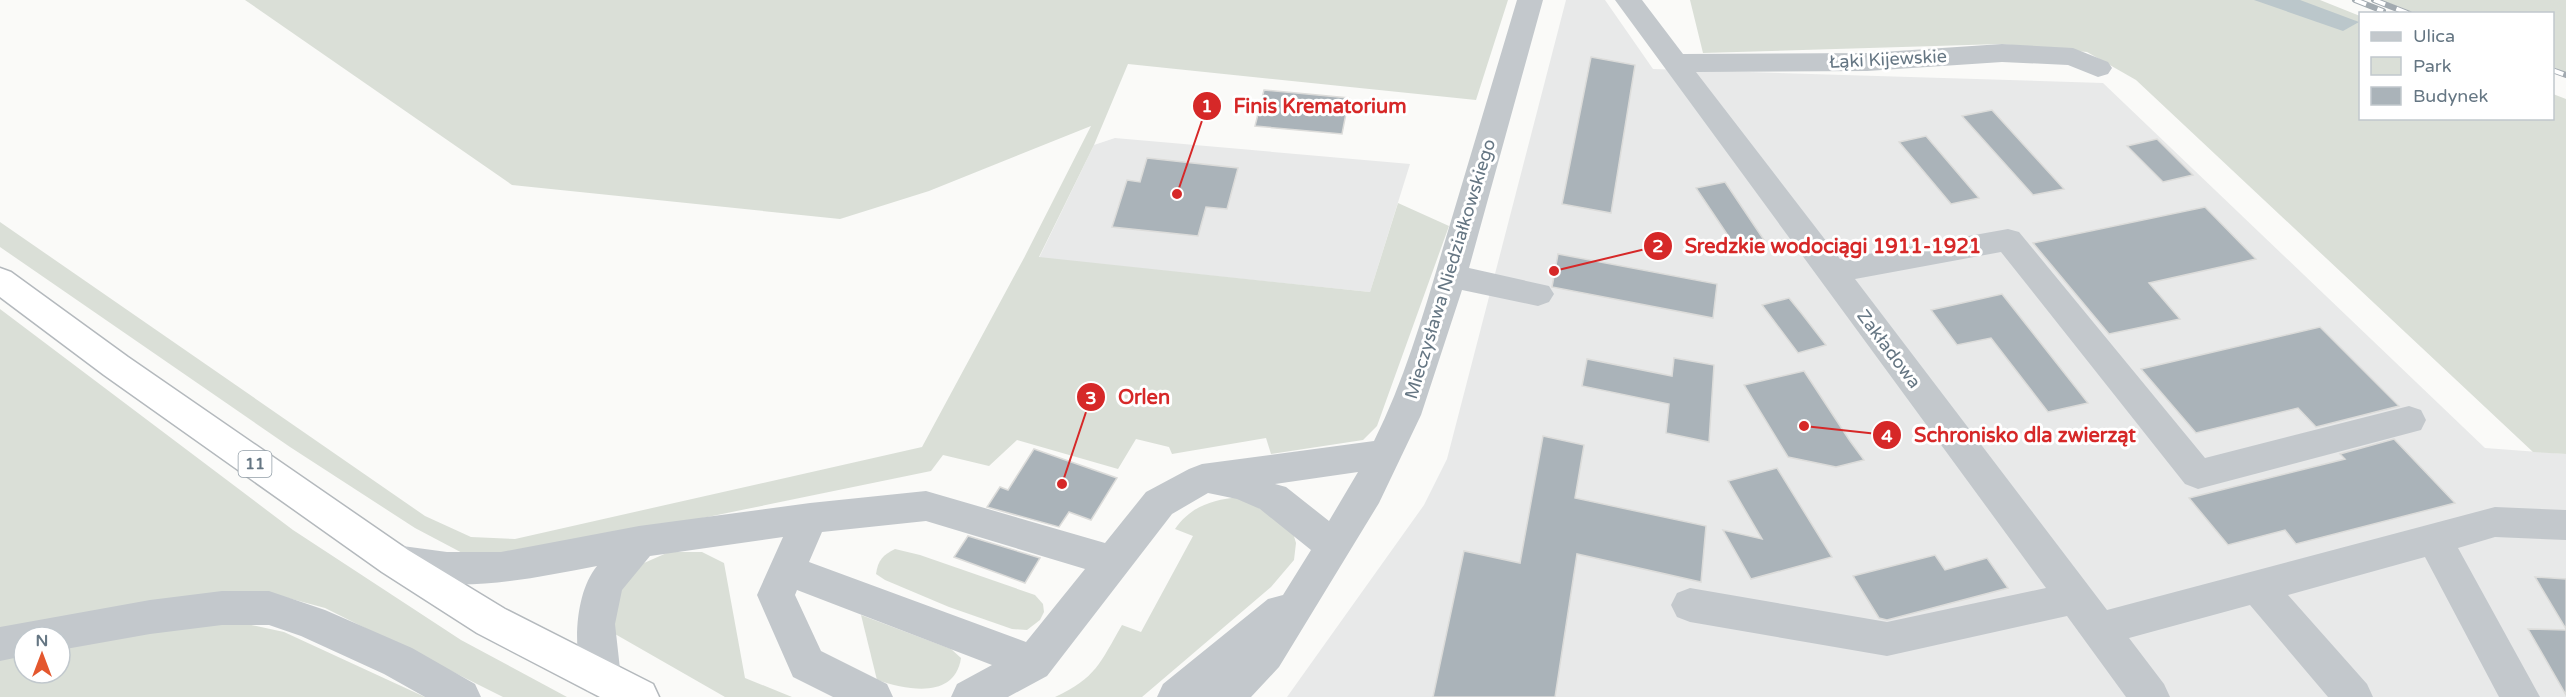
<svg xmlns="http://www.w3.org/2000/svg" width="2566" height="697" viewBox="0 0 2566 697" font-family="'Varela Round',sans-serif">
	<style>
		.built { fill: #e8e9e9 }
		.green { fill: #dadfd7 }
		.water { fill: #bbc7cb }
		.building { fill: #aab3b9; stroke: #dcdcda; stroke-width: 1.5 }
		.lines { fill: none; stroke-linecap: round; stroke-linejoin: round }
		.highway-casing { stroke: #b4b9bd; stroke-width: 3 }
		.minor { fill: #c3c8cc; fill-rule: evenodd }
		.highway { fill: #fff; fill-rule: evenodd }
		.rail-casing { stroke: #a2aab0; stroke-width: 6 }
		.rail { stroke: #fff; stroke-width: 4; stroke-dasharray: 12; stroke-linecap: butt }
		.labels { text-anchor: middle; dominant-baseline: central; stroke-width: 6; stroke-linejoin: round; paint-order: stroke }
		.shield { fill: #fff; stroke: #939fa8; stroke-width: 1.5 }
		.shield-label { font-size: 16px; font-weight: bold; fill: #657683 }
		.street-label { font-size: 18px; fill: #657683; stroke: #fff }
		.leader { fill: none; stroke: #d62828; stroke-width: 2 }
		.callout-dot { fill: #d62828; stroke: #fff; stroke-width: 2 }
		.mark-label { font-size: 18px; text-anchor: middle; font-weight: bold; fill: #fff }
		.callout-label { font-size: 20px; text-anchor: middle; font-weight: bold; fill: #d62828; stroke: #fff; stroke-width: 6; stroke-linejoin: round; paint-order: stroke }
	</style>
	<rect width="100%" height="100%" fill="#fafaf8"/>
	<g class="built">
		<path d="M1566,0H1605L1653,69L2103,83L2485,448L2566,454V697H1287L1424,505L1447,459Z"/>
		<path d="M1115,138L1410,164L1370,292L1039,258L1094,145Z"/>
	</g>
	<g class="green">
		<path d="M245,0H1508L1476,100L1128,64L1094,145L1039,257L1370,292L1398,203L1449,226L1377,426L1363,440L1271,454L1266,438L1172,454L1169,447L1136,439L1118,469L1017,440L989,466L943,455L931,471L557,548L468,556L415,528L290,447L0,247V222L425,516L471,537L515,539L922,447L1024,258L1091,126L929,191L840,219L512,185Z"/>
		<path d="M1690,0H2320L2360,16V118H2552L2553,94L2566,99V454L2533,452L2136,80L2087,52L2001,44L1703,53Z"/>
		<path d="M2381,0H2566V73L2553,67L2552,14L2415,13Z"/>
		<path d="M0,309L293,530L461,640L567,697H503L325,608L262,591L0,632Z"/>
		<path d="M1239,497L1291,526L1296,543L1294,560L1271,587L1142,697H1055C1096,678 1100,663 1122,625L1141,632L1193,536L1175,529C1191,506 1212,500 1239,497Z"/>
		<path d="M895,549L920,555L1035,595L1043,604L1044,612L1040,620L1027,630L1012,629L949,607L885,580L876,574C878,560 883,555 895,549Z"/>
		<path d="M669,552H702L724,563L745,678L792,697H725L615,634L613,592L644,563Z"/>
		<path d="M861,615L951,649L961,658C955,697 913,692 877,680Z"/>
		<path d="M242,623L284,632L425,697H0V657L24,653V673H60V646L161,627Z"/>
	</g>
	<path class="water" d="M2254,0H2300L2359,22L2343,31Z"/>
	<g class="building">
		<path d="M1591,57L1635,65L1611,213L1562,204Z"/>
		<path d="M1264,90L1349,98L1342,134L1255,126Z"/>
		<path d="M1992,110L2064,189L2033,195L1962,116Z"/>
		<path d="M1926,136L1979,198L1951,204L1899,142Z"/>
		<path d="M2157,139L2193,175L2163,182L2127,146Z"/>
		<path d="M1147,158L1238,168L1227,209L1206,207L1198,236L1112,227L1127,180L1140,182Z"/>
		<path d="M1725,182L1764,240L1735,246L1696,188Z"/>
		<path d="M2205,207L2256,259L2149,283L2180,319L2109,334L2033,243Z"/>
		<path d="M1558,254L1717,284L1713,318L1552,287Z"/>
		<path d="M2002,294L2088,403L2048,412L1991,338L1957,345L1931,310Z"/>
		<path d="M1789,298L1802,314L1826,345L1798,353L1762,305Z"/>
		<path d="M2320,327L2399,406L2316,427L2298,408L2196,433L2141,369Z"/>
		<path d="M1674,358L1714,365L1709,442L1666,433L1669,404L1582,386L1587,359L1672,376Z"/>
		<path d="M1804,371L1850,441L1864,460L1836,467L1788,457L1744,385Z"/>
		<path d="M1543,436L1584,445L1575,498L1706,526L1701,582L1577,554L1555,697H1433L1464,551L1520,563Z"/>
		<path d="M2394,439L2455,503L2296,544L2285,530L2228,545L2189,498L2345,459L2340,454Z"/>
		<path d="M1034,449L1117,478L1091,520L1069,512L1059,527L987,507L1000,487L1008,490Z"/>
		<path d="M1777,468L1832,557L1751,579L1723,530L1762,539L1728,481Z"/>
		<path d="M968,536L1040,558L1025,583L954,557Z"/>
		<path d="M1935,555L1945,570L1987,558L2008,588L1887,620L1879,618L1853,576Z"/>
		<path d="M2535,577L2566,579V629Z"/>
		<path d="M2528,629L2566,630V695Z"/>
	</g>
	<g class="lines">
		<defs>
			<path id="highway" d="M0,268L11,272L128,357L408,550L505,609L653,684L659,697H600L477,633L382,572L104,375L0,297Z"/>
		</defs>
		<use href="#highway" class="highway-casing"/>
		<g class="minor">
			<path d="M1517,0H1543L1469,268L1549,286L1554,294L1549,302L1538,306L1462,290L1421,415L1379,503L1279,667L1251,697H1157L1163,684L1268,599L1283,595L1311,550L1260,509L1237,499L1208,493L1172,514L1047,676L1008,697H951L957,684L992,665L797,590L795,595L821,651L887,684L893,697H833L793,677L757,595L783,537L650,556L622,590L615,624L621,678L615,691L601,696L587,691C572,658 573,595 597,566C527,579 452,597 382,572L376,561L382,550L395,545L447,552H501L639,526L810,503L926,491L1105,543L1146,492L1189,469L1202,464L1374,441C1407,375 1427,302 1448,231C1471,154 1494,77 1517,0ZM1358,472L1329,521L1286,487L1275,484ZM926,521L1085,569L1026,642L809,562L822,532Z"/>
			<path d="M1615,0H1642L1683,54L1867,53L2002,44L2073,48L2108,62L2112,68L2108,74L2098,77L2068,65L2002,62L1867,71L1696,72L1840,259L2008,229L2019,232L2205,458L2409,406L2421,410L2426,420L2421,430L2198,489L2185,484L2001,252L1855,279L2107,610L2495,507L2566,510V540L2495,537L2458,548L2540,697H2499L2425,557L2288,595L2367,684L2373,697H2328L2250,605L2129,638L2164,684L2170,697H2126L2067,616L1887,656L1690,622L1677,617L1671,605L1677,593L1690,588L1887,622L2046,588Z"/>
			<path d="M222,591H269L325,610L412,648L475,684L481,697H425L384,674L301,636L269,625H222L150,634L60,650V637H24V656L0,661V627L150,600Z"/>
		</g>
		<use href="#highway" class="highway"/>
		<defs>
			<g id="rail">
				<path d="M2355,0L2383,11"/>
				<path d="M2374,0L2410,14"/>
				<path d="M2552,70L2566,75"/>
			</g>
		</defs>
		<use href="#rail" class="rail-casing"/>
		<use href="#rail" class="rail"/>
	</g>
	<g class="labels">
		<rect class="shield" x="238.5" y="451" width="33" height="26" rx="4.5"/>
		<g class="shield-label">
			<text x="255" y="464">11</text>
		</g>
		<g class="street-label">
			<text transform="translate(1888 59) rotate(-3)">Łąki Kijewskie</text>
			<text transform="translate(1450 269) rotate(-73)">Mieczysława Niedziałkowskiego</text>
			<text transform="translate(1889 349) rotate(53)">Zakładowa</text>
		</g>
	</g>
	<path class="leader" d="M1177 194L1207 106M1554 271L1658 246M1062 484L1091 397M1804 426L1887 435"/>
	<g class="callout-dot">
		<circle cx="1177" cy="194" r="6"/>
		<circle cx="1554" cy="271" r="6"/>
		<circle cx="1062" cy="484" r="6"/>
		<circle cx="1804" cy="426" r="6"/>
		<circle cx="1207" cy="106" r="15"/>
		<circle cx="1658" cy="246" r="15"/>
		<circle cx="1091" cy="397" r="15"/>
		<circle cx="1887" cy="435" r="15"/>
	</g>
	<g class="mark-label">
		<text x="1207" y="112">1</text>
		<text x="1658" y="252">2</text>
		<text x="1091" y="404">3</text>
		<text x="1887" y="442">4</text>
	</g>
	<g class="callout-label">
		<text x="1320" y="113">Finis Krematorium</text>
		<text x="1833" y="253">Sredzkie wodociągi 1911-1921</text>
		<text x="1144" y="404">Orlen</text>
		<text x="2025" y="442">Schronisko dla zwierząt</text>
	</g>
	<rect x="2359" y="12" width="195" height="108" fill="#ffffff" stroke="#c1c8cd" stroke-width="1.5"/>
	<rect x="2371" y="32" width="30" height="9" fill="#c3c8cc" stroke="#c1c8cd" stroke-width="1.5"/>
	<text x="2413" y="42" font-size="18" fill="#657683">Ulica</text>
	<rect x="2371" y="57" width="30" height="18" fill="#dadfd7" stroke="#c1c8cd" stroke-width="1.5"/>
	<text x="2413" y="72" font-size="18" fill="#657683">Park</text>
	<rect x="2371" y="87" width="30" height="18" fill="#aab3b9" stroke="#c1c8cd" stroke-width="1.5"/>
	<text x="2413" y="102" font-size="18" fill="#657683">Budynek</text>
	<g transform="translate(42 655)"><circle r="28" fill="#ffffff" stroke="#c1c8cd" stroke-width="1.5"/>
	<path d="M0-4.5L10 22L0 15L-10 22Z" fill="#e4572e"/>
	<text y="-9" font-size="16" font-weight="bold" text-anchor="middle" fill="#657683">N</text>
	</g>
</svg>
